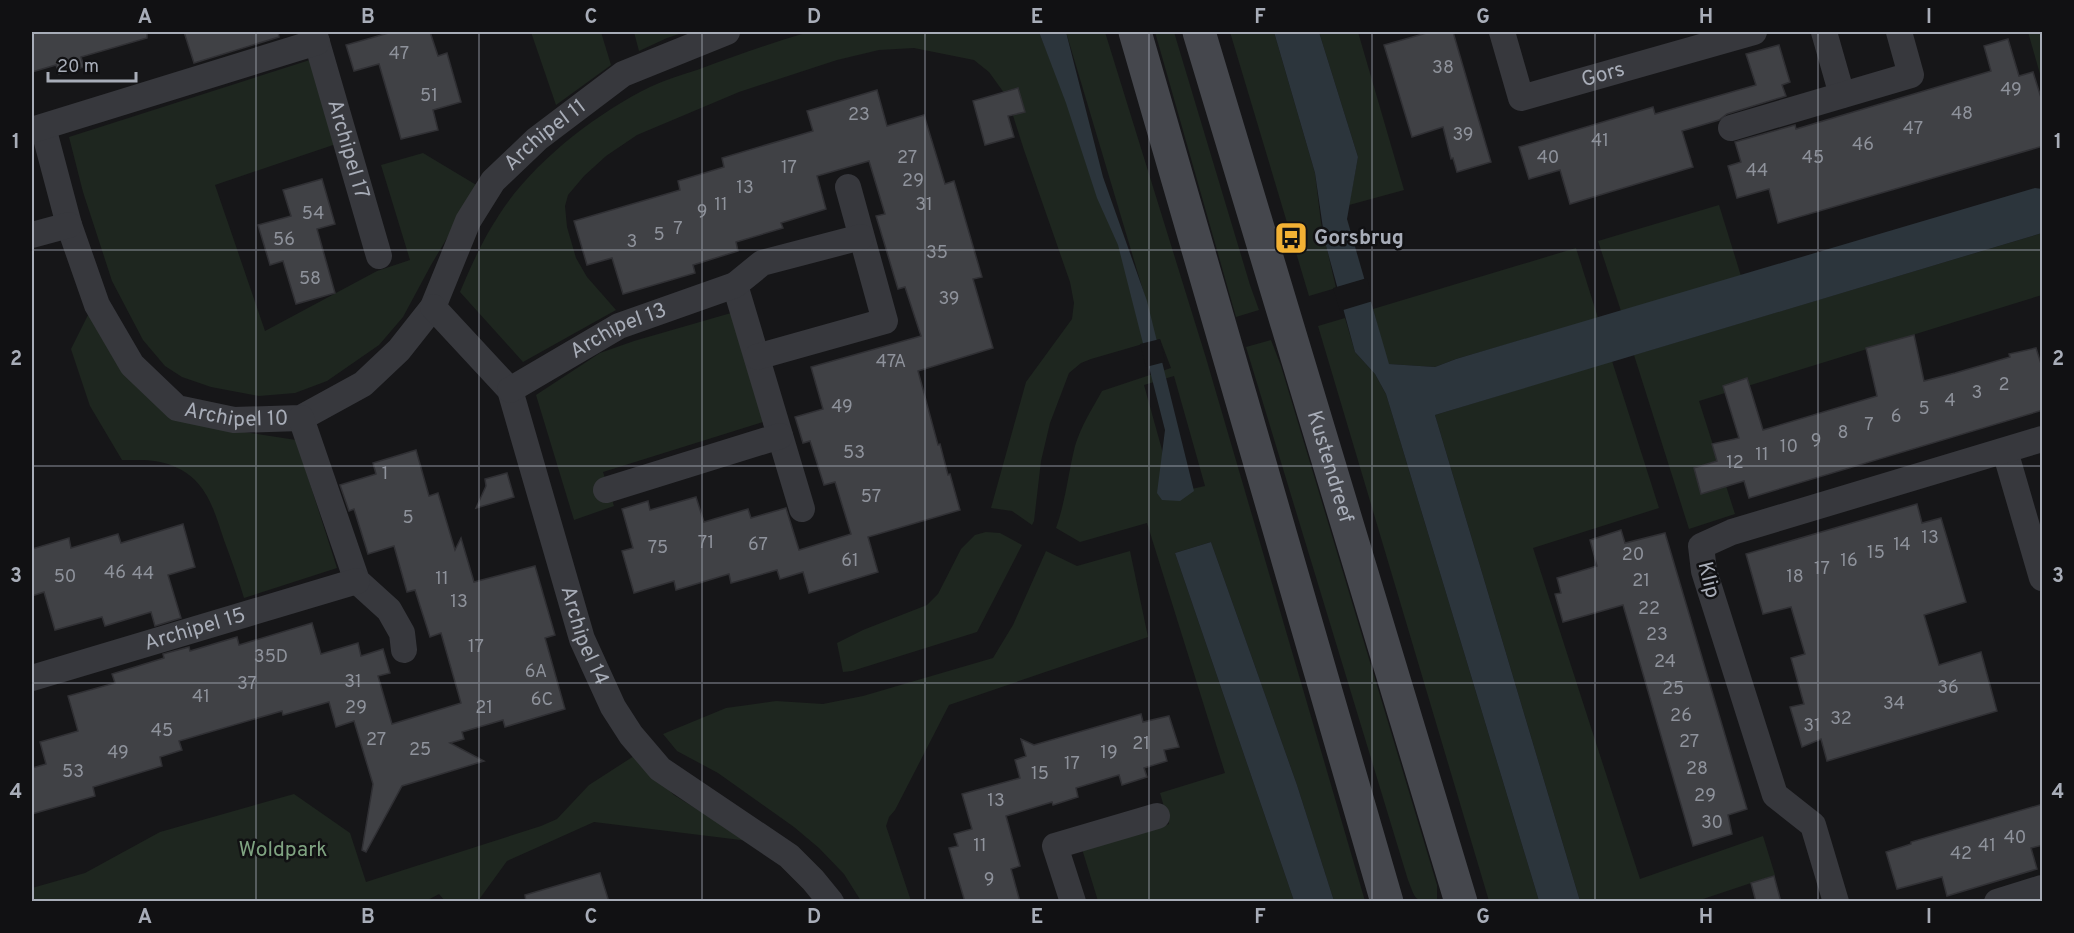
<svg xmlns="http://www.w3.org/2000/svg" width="2074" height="933" viewBox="0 0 2074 933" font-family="Overpass,sans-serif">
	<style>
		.green { fill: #1e261f; fill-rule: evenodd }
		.water { fill: #2c353c }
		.pier { fill: #161618 }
		.building { fill: #404145; stroke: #303034; stroke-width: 1.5 }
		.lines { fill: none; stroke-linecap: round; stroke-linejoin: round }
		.street { stroke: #37383d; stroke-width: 26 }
		.secondary { stroke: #45474d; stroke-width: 33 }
		.grid { fill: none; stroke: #a8adb8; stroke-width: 1.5; stroke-opacity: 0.55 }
		.labels { text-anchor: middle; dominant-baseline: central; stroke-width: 5; stroke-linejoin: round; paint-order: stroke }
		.number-label { font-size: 18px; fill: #8e929b }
		.street-label { font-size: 21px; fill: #a8adb8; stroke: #111113 }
		.poi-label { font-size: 21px; font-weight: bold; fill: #a8adb8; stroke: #111113; text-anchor: start }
		.park-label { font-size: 21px; fill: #7fa381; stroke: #111113 }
		.neatline { fill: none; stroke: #a8adb8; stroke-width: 2 }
		.grid-label { font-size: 20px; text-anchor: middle; font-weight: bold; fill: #a8adb8 }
	</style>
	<rect width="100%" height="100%" fill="#161618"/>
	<g class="green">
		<path d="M531,32H601L611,65L556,105Z"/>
		<path d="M634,32H685L667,38L639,51Z"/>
		<path d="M809,32H1039L1145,297L1066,32H1105L1206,358L1365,901H1334L1297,785L1211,542L1175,553L1294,901H1098L1082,849L1169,824L1160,793L1225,773L1147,523L1080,542L1056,528C1066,500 1068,474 1075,446C1081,426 1092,409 1102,391L1171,368L1160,339L1091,359L1081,363L1069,373L1050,423L1041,461L1034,521L1032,525L1012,511L991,508L1026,382L1072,319L1074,303L1070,282L1024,150L1007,97L989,72L974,60L914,48L879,50L837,60L739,92L637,135L606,156L584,176L568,195L565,206L567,227L576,258L587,277L616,310L523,362L460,292C471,266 483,239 499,215C532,163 595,114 650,87C665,80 681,75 697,70C734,56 771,43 809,32ZM1174,376L1205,486L1174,493L1144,385Z"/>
		<path d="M1155,32H1174L1250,285L1259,310L1236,317Z"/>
		<path d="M1230,32H1274L1315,173L1321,223L1336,288L1309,296Z"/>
		<path d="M1319,32H1358L1404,190L1349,205L1358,157Z"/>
		<path d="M2028,32H2042V81Z"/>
		<path d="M316,58L342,142L215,185L265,331L377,271L410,260L381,165L423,153L478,186L431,265L403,317L379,345L327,381L295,393L259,396L211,387L182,377L165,366L143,340L112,281L83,192L69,137Z"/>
		<path d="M1719,205L1741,276L1621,311L1598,241Z"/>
		<path d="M2042,233V295L1699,401L1735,514L1689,529L1634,355Z"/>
		<path d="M1576,248L1598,318L1456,359L1435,367L1388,364L1373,309Z"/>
		<path d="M92,307L118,357L219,428L296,440L337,568L244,598C238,578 231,559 224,540C213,507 206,477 168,464C154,459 137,460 122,460L90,406L71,349Z"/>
		<path d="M731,313L763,422L603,472L614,506L574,520L536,395L600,353L634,341Z"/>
		<path d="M1345,318L1355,352L1375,374L1386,394L1539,901H1489L1318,326Z"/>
		<path d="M1271,340L1281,366L1437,885V901C1414,902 1416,900 1408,880L1246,347Z"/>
		<path d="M1612,361L1659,508L1533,548L1640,879L1763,836L1775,875L1703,899V901H1580L1435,415Z"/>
		<path d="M986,532L1000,533L1022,545L977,632L852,671L843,672L837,643L863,630L927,605L938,594L961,549L975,535Z"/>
		<path d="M1046,551L1077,566L1130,551L1148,637L949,705L895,810L889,817L886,826L911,901H861L844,874L819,848L794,827L718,773L677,751L663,734L726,708L776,701L823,704L863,696L993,658L1013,625Z"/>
		<path d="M634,756L674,795L749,841L594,822L507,861L478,901H445L439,894L424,902H32V888L85,873L160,832L294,794L350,833L366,882L541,826L557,819L589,785Z"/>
	</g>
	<g class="water">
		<path d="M1039,32H1066L1103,177L1147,301L1194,491L1180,501L1162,500L1157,493L1165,430L1118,245L1097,198L1066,103Z"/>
		<path d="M1274,32H1319L1358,157L1347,219L1389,364L1435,367L1456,359L2035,188L2042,189V233L1435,415L1580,901H1539L1386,394L1375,374L1355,352L1325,242L1315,173Z"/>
		<path d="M1211,542L1297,785L1334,901H1294L1175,553Z"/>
	</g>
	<g class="pier">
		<path d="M1367,278L1373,301L1340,311L1333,288Z"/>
		<path d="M1160,339L1165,362L1146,367L1140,344Z"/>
	</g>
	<g class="building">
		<path d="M32,32H147V38L81,57L84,67L59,74L56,65L32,72Z"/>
		<path d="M184,32H278L279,37L194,63Z"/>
		<path d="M392,32H430L438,56L447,53L461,102L433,110L438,130L401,139L379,64L354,71L346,45Z"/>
		<path d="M1430,32H1453L1491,162L1457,172L1453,158L1451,159L1443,127L1412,137L1384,45Z"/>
		<path d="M2008,39L2019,76L2033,72L2043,104V146L1778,223L1769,189L1737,198L1728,166L1741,162L1735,142L1795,125L1796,129L1991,71L1984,46Z"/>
		<path d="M1779,45L1790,82L1782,85L1786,96L1727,114L1719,120L1682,131L1693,167L1570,204L1560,170L1529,179L1519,147L1653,107L1655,114L1756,85L1746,54Z"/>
		<path d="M1018,88L1025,112L1008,116L1014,137L985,145L973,101Z"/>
		<path d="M877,90L887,126L924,115L945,184L954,181L982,277L973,279L993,348L918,371L938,445L940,444L948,475L950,474L960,510L868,537L878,572L809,593L803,572L780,579L777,570L731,583L729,574L676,590L674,581L634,593L622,551L633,548L622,509L648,501L650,510L696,497L704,522L748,509L751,518L786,508L799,550L851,534L835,482L824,485L810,441L803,443L795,417L823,409L811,367L921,336L905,287L898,289L880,229L876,216L885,214L869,161L817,176L826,209L781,223L783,228L736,242L738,251L693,265L695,273L623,294L612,258L587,265L574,221L680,190L678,181L724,167L722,158L813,131L807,111Z"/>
		<path d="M322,179L335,224L317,229L335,293L296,304L283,261L270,265L258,225L291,216L283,190Z"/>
		<path d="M1914,335L1924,381L1955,373L2010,357L2009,354L2036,348L2043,370V410L1749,498L1744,481L1701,494L1694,468L1717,461L1712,444L1739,438L1723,386L1747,378L1763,430L1877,396L1866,348Z"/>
		<path d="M416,450L429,496L438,493L455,550L461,538L474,582L535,566L555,635L545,638L565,709L505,727L503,720L462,732L464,739L450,743L484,761L402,786L366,852L362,850L373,784L354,721L336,727L329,702L283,715L282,711L179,741L182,750L160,757L162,766L93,787L95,796L32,814V768L46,764L40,742L78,731L68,696L115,683L112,674L164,658L163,654L189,647L190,651L237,637L239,645L312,623L321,654L358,643L361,656L383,649L390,673L378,676L392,724L461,703L441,633L430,637L415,590L407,592L394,546L368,554L354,509L349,511L340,485L376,474L373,463Z"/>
		<path d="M507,473L514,497L476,508L486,486L485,479Z"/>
		<path d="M1917,504L1922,523L1941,518L1966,602L1924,615L1939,665L1981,652L1997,711L1827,761L1821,739L1802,747L1790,707L1804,704L1791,658L1805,654L1791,607L1763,614L1746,554Z"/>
		<path d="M183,524L195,567L168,575L181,618L155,626L151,612L105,626L102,617L55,630L44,592L32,596V549L69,538L71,548L118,534L121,543Z"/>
		<path d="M1621,530L1625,543L1665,533L1747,809L1728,815L1732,834L1693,846L1623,605L1563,622L1555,594L1561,593L1557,578L1597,566L1590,540Z"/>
		<path d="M1141,714L1143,722L1169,716L1179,747L1164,750L1167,761L1144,768L1147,777L1122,785L1119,775L1076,788L1078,797L1053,805L1052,802L1006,816L1020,866L1011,869L1020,902H965L949,848L958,846L954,834L972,829L962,794L1020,778L1015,760L1026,756L1021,739L1034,745Z"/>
		<path d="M2043,804V845L2031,848L2037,869L1947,896L1942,877L1897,889L1886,852L1911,844V842Z"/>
		<path d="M600,873L609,902H526L525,895Z"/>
		<path d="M1774,876L1781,902H1756L1751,883Z"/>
	</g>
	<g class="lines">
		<g class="street">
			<path id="s1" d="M314,32L379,256"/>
			<path id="s2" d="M1502,32L1521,98L1754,32"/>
			<path d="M1824,32L1842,95"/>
			<path id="s3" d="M43,127L69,225L97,305L132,365L177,408L234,420L301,418L363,384L399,350L433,307L468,221L493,181L537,139L623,74L727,32"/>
			<path d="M1731,128L1911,75L1899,32"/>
			<path d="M32,130L317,42"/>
			<path d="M32,235L69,225"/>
			<path d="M735,285L802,509"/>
			<path id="s4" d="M433,307L510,390L582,639L613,707L631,735L660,769L789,856L813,880L831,902"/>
			<path d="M757,357L885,321L848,187"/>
			<path id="s5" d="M510,390L619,326L735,285L762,263L861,237"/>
			<path d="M301,418L357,581L389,610L402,633L404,650"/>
			<path d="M2005,451L2042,578"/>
			<path d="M606,490L780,436"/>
			<path id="s6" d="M32,678L357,581"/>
			<path d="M1073,902L1055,846L1157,816"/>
			<path d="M1836,902L1813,825L1775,795L1704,571L1701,546L1732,532L2042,439"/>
			<path d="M1997,902L2042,888"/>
		</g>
		<g class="secondary">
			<path d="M1135,32L1387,902"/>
			<path id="s7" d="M1199,32L1461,902"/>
		</g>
	</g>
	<path class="grid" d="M256,32V902M479,32V902M702,32V902M925,32V902M1149,32V902M1372,32V902M1595,32V902M1818,32V902M32,250H2042M32,466H2042M32,683H2042"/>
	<defs>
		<symbol id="bus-square" viewBox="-11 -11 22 22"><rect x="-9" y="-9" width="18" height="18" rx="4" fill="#f2b134" stroke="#111113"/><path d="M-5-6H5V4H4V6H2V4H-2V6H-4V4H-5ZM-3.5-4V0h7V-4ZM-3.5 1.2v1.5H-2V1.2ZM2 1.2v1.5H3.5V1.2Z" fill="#111"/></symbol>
	</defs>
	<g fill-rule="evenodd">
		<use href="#bus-square" x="1272" y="219" width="38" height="38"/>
	</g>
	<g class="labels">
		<g class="number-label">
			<text x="399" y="54">47</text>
			<text x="1443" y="68">38</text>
			<text x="2011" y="90">49</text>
			<text x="429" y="96">51</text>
			<text x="1962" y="114">48</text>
			<text x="859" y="115">23</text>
			<text x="1913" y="129">47</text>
			<text x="1463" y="135">39</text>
			<text x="1600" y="141">41</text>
			<text x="1863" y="145">46</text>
			<text x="907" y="158">27</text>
			<text x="1548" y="158">40</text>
			<text x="1813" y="158">45</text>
			<text x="789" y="168">17</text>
			<text x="1757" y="171">44</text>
			<text x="913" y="181">29</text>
			<text x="745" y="188">13</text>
			<text x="721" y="205">11</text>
			<text x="924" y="205">31</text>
			<text x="702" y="212">9</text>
			<text x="313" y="214">54</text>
			<text x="678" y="229">7</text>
			<text x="659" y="235">5</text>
			<text x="284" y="240">56</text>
			<text x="632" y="242">3</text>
			<text x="937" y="253">35</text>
			<text x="310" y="279">58</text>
			<text x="949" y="299">39</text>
			<text x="891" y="362">47A</text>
			<text x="2004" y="385">2</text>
			<text x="1977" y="393">3</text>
			<text x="1950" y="401">4</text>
			<text x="842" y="407">49</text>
			<text x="1924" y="409">5</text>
			<text x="1896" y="417">6</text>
			<text x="1869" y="425">7</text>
			<text x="1843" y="433">8</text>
			<text x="1816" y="441">9</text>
			<text x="1789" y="447">10</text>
			<text x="854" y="453">53</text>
			<text x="1762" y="455">11</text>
			<text x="1735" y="463">12</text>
			<text x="385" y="474">1</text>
			<text x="871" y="497">57</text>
			<text x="408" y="518">5</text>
			<text x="1930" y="538">13</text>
			<text x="706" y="543">71</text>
			<text x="758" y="545">67</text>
			<text x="1902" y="545">14</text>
			<text x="658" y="548">75</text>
			<text x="1876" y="553">15</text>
			<text x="1633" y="555">20</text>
			<text x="850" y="561">61</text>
			<text x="1849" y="561">16</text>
			<text x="1822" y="569">17</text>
			<text x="115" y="573">46</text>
			<text x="143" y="574">44</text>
			<text x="65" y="577">50</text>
			<text x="1795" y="577">18</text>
			<text x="442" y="579">11</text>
			<text x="1641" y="581">21</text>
			<text x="459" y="602">13</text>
			<text x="1649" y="609">22</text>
			<text x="1657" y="635">23</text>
			<text x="476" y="647">17</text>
			<text x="271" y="657">35D</text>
			<text x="1665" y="662">24</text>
			<text x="536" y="672">6A</text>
			<text x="353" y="682">31</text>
			<text x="247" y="684">37</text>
			<text x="1948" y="688">36</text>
			<text x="1673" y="689">25</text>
			<text x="201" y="697">41</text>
			<text x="542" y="700">6C</text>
			<text x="1894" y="704">34</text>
			<text x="356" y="708">29</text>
			<text x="484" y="708">21</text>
			<text x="1681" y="716">26</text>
			<text x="1841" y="719">32</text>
			<text x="1812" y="726">31</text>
			<text x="162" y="731">45</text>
			<text x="376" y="740">27</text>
			<text x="1689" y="742">27</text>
			<text x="1141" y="744">21</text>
			<text x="420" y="750">25</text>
			<text x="118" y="753">49</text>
			<text x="1109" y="753">19</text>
			<text x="1072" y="764">17</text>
			<text x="1697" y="769">28</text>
			<text x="73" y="772">53</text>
			<text x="1040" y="774">15</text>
			<text x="1705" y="796">29</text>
			<text x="996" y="801">13</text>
			<text x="1712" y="823">30</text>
			<text x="2015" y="838">40</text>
			<text x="980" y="846">11</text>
			<text x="1987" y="846">41</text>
			<text x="1961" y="854">42</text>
			<text x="989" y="880">9</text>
		</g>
		<g class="street-label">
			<text stroke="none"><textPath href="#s2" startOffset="154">Gors</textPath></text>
			<text stroke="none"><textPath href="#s3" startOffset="828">Archipel 11</textPath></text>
			<text stroke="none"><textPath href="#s1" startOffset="122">Archipel 17</textPath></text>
			<text stroke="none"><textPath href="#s5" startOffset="124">Archipel 13</textPath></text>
			<text stroke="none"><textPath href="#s3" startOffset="378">Archipel 10</textPath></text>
			<text stroke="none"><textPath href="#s7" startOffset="454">Kustendreef</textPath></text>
			<text transform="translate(1708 580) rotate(76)">Klip</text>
			<text stroke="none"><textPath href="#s6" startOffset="170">Archipel 15</textPath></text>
			<text stroke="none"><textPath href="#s4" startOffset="370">Archipel 14</textPath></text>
		</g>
		<g class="poi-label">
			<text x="1314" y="238">Gorsbrug</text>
		</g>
		<g class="park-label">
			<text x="283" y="850">Woldpark</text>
		</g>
	</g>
	<rect width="2074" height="933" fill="none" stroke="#111113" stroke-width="66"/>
	<path d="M48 72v9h88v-9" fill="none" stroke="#a8adb8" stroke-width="3"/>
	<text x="57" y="72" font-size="18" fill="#a8adb8" stroke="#111113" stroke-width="4.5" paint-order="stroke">20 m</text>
	<rect x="33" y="33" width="2008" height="867" class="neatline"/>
	<g class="grid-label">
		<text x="145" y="23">A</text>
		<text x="368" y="23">B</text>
		<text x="591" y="23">C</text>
		<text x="814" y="23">D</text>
		<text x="1037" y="23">E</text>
		<text x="1260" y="23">F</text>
		<text x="1483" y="23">G</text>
		<text x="1706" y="23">H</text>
		<text x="1929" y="23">I</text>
		<text x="16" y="148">1</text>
		<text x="2058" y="148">1</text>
		<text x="16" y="365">2</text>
		<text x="2058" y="365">2</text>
		<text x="16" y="582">3</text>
		<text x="2058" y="582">3</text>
		<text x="16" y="798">4</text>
		<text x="2058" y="798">4</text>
		<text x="145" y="923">A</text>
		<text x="368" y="923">B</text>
		<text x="591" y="923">C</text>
		<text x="814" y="923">D</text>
		<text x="1037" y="923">E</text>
		<text x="1260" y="923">F</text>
		<text x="1483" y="923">G</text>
		<text x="1706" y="923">H</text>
		<text x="1929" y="923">I</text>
	</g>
</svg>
